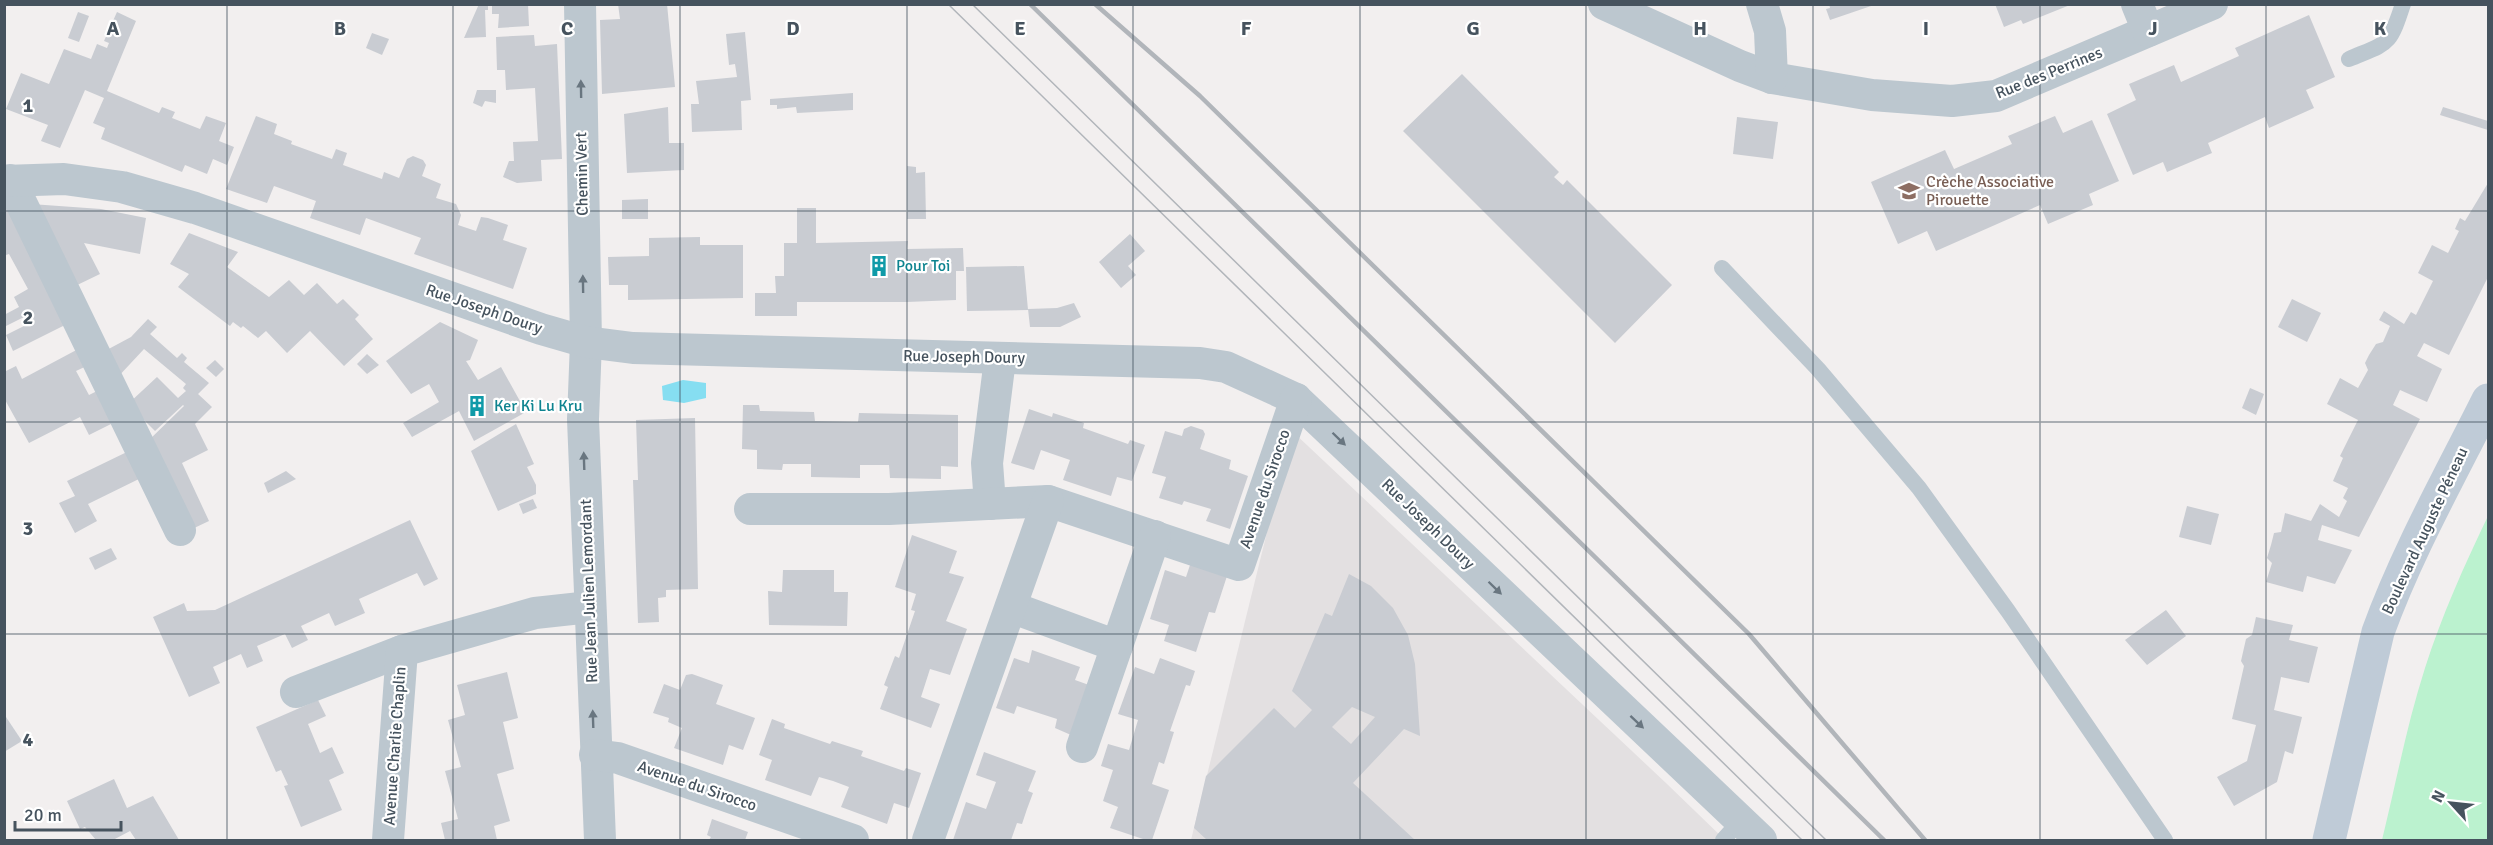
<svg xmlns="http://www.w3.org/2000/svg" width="2493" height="845" viewBox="0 0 2493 845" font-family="Signika,sans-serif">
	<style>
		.education { fill: #e3e0e1 }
		.green { fill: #bbf2cf }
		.water { fill: #86def1 }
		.building { fill: #c9ccd2; fill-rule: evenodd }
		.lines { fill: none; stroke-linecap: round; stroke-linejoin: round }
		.lane { stroke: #bcc7cf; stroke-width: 16 }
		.street { stroke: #bcc7cf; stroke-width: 32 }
		.secondary { stroke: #bfcbd7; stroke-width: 33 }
		.tram { stroke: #b1b5ba; stroke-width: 1.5 }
		.rail { stroke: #b1b5ba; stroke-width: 4.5 }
		.oneway { fill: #697680 }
		.grid { fill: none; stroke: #46535e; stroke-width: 1.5; stroke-opacity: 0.55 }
		.labels { text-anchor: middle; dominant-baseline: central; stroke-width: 4.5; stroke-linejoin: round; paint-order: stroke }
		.street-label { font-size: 16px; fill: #46535e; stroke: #fff }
		.education-label { font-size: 16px; fill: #785e54; stroke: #fff; text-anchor: start }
		.culture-label { font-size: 16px; fill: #0d838f; stroke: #fff; text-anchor: start }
		.grid-label { font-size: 20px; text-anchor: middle; font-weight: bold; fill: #46535e; stroke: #fff; stroke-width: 4.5; stroke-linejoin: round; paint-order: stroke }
	</style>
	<rect width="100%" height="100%" fill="#f2efef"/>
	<path class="education" d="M1292,431L1667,784L1725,840H1191Z"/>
	<path class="green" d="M2488,516V840H2382C2396,783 2407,724 2425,668C2442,615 2464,566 2488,516Z"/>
	<path class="water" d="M683,380L706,383V398L684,403L663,400L662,386Z"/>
	<g class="building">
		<path d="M479,4H488V10H485L486,37L464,38Z"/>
		<path d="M492,4H528L529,26L498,28L499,14H492Z"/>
		<path d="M618,4H667L675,87L602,94L600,20L620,19Z"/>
		<path d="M1829,4H1874V5L1830,20L1826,9L1830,8Z"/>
		<path d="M1995,4H2070V5L2023,24L2021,20L2004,27Z"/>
		<path d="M78,12L89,16L79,42L68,38Z"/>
		<path d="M117,12L136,21L107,91L159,113L162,107L175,112L172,118L200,129L206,116L226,123L219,141L234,147L227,165L213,159L207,174L185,165L182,172L101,139L105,128L93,123L104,98L85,90L60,148L41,141L48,125L6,109L21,73L49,84L64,49L91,59L97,44L107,48L109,43L104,41Z"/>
		<path d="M2309,15L2335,77L2306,90L2314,108L2269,128L2265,117L2208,143L2212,153L2167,172L2163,162L2133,175L2107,114L2136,100L2129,84L2174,65L2181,82L2239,56L2235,48Z"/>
		<path d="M745,32L751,100L741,101L742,130L692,132L691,104H699L696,81L737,77L735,64L729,65L726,34Z"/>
		<path d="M372,33L389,39L382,55L366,48Z"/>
		<path d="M534,35L535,46L557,44L562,159L541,160L542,181L517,183L503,177L509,161H514L513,142L538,141L535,88L506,90L505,70H497L496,37Z"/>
		<path d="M1462,74L1559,172L1554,177L1563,185L1567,180L1672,285L1615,343L1403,131Z"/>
		<path d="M477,90H496V103L485,101L482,107L473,103Z"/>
		<path d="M853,93V110L797,113L796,107L777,109V105H770V99Z"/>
		<path d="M668,107L669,143H684V170L627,173L624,114Z"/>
		<path d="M2443,107L2488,121V130L2440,115Z"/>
		<path d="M256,116L277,124L274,134L292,141L291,144L332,159L336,149L347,153L343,165L382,179L384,172L399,178L407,159L413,156L423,160L426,165L422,176L441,184L436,198L456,204L461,215L458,225L476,231L481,217L488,218L508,225L503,240L527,248L513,289L414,254L421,238L366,218L360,235L310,218L316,201L274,186L267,203L226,189Z"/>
		<path d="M2055,116L2063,133L2092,120L2119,181L2089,194L2093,205L2048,224L2040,205L1936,251L1927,231L1898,244L1871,182L1945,150L1954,169L2012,144L2008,136Z"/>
		<path d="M1737,117L1778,122L1773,159L1733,154Z"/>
		<path d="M907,166L916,167V173L925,172L926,219H907Z"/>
		<path d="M2488,183V277L2449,355L2424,343L2417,356L2442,369L2427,402L2400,390L2393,405L2420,419L2359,537L2322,525L2318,540L2352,550L2335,584L2307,576L2303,592L2266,582L2272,563L2267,558L2271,545L2274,533L2281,532L2285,513L2311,521L2320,504L2339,517L2347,501L2343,498L2348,488L2333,481L2343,458L2340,456L2358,420L2327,404L2340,378L2358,388L2368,370L2365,363L2369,355L2376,344L2383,342L2390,326L2379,320L2384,311L2404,324L2411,312L2416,315L2433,281L2418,273L2432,245L2448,253L2459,231L2455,229L2460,218L2465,221Z"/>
		<path d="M648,199V219H622V200Z"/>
		<path d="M31,204L101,209L146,218L140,254L84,243L100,274L71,288Z"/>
		<path d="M13,205L71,322L13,351L6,335L28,324L24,317L4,327V315L19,307L14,297L28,289L9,254L6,255L4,252V206Z"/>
		<path d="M797,208H816V243L908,241L907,249L963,248L964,271H956V300L907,302H797V316H755V293H776L775,276H784V243H797Z"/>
		<path d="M189,233L238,252L227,267L269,297L289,280L304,295L317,283L337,304L343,299L359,315L355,319L373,339L344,366L310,331L287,353L266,331L258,338L243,326L241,328L233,322L230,326L178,287L189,274L170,264Z"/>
		<path d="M1130,234L1145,251L1128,266L1136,275L1121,288L1099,262Z"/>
		<path d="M700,237V245H743V298L628,300V285H609L608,257L649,256V238Z"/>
		<path d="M1024,266L1028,310L967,311L966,267Z"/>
		<path d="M2292,299L2321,313L2307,342L2278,327Z"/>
		<path d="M1074,303L1081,317L1060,327H1030L1028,309L1057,308Z"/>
		<path d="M148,319L157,327L150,334L177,358L182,353L187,358L184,362L209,383L198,394L212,407L195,424L208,450L182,463L209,521L190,530L147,442L184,406L183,405L155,431L128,404L157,377L178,398L186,391L183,388L186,384L144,349L116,379L103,352L131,337Z"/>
		<path d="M440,322L478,340L470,360L466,361L478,380L501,367L526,412L474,441L459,411L412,437L403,423L439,402L429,384L411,394L386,361Z"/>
		<path d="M82,347L91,364L76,371L89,395L103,388L119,420L89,435L80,417L29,443L4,398V372L16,366L22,379Z"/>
		<path d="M367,354L379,365L367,374L357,364Z"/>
		<path d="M215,360L224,369L216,377L206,368Z"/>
		<path d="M2250,388L2264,394L2256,415L2242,408Z"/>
		<path d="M743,405H759L760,411L814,412L815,421L858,422L859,413L958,415V467L941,466V479L890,478L889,465H860V478L811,477V464H783L782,470L757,469V450L742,449Z"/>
		<path d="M1029,409L1052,417L1053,413L1084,423L1083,428L1128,444L1130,440L1145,445L1132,481L1117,477L1111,496L1063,480L1070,460L1041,450L1034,470L1011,463Z"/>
		<path d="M695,418L698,589L666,590V597L658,598L659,622L638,623L633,480H638L636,420Z"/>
		<path d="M516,424L534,464L527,467L536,485V494L498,511L471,451Z"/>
		<path d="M1191,426L1203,430L1205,434L1200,449L1231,460L1229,469L1248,476L1230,529L1206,521L1211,509L1184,501L1182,505L1159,498L1166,477L1152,473L1165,431L1182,436L1184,429Z"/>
		<path d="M131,450L145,476L88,504L97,521L75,533L59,503L75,496L67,481Z"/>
		<path d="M286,471L296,479L268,493L264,483Z"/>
		<path d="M533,499L537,508L523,514L519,504Z"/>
		<path d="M2187,506L2219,514L2211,545L2179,537Z"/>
		<path d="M410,520L438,579L424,586L417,573L359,599L365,613L335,626L329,613L301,626L308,640L292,648L285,634L257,646L263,661L247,668L241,654L213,667L220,683L189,697L153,617L184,603L187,611L215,610Z"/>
		<path d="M912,535L957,551L949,573L964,577L946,621L967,629L958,653L950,675L930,669L921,697L940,704L931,728L880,709L888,687L884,685L895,656L899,658L915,611L911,610L916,594L895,587Z"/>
		<path d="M111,548L117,559L95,570L89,558Z"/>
		<path d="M1191,562L1227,576L1215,613L1209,612L1196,652L1164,641L1169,625L1150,619L1165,570L1186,577Z"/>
		<path d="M783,570H834V592H848L847,626L769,625L768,591L782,592Z"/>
		<path d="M1349,574L1371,586L1393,608L1408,635L1415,664L1420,736L1404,729L1353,783L1415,840H1207L1194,828L1206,776L1274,708L1295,728L1312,710L1292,691L1325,613L1332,616ZM1352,707L1375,717L1351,744L1332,727Z"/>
		<path d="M2166,610L2186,636L2147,665L2125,640Z"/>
		<path d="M2256,617L2293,625L2289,640L2318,647L2309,683L2281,677L2278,692L2274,710L2302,717L2293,754L2285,751L2277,782L2234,806L2217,777L2247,761L2256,725L2232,719L2244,666L2241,661L2246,639L2252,635Z"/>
		<path d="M1032,650L1080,667L1075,680L1089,685L1071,735L1055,728L1057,719L1017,706L1014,714L996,708L1014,658L1029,663Z"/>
		<path d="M1160,658L1195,671L1190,686L1186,685L1170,731L1174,732L1164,764L1159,762L1152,784L1169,790L1152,840H1146L1110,828L1118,807L1103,801L1113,770L1101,766L1108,744L1129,750L1138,720L1118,714L1135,667L1154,674Z"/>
		<path d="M507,672L518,718L503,722L514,769L497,774L510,821L494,826L497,840H445L441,823L458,819L445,771L461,767L448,720L465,715L457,685Z"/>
		<path d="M692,674L723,685L716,704L755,718L743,750L729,745L723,765L674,748L682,728L668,722L669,718L653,713L664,684L680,690L686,675Z"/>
		<path d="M318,700L326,716L308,724L320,753L332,747L344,773L329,780L342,810L301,827L284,786L288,785L281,770L276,772L256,727Z"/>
		<path d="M4,714L22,741L4,752Z"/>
		<path d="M772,719L785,724L784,728L830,744L832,741L863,751L861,756L904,771L906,768L921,773L909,808L894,803L887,824L841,807L849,787L833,781L819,777L811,796L765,780L772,760L759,755Z"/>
		<path d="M984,752L1036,771L1028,791L1033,793L1027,809L1022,824L1017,823L1011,840H953L966,802L986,809L996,782L976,775Z"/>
		<path d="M114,779L127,808L153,796L179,840H136L130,831L113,840H96L85,827L80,829L67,801Z"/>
		<path d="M712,819L748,832L745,840H709L711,837L707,835Z"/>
	</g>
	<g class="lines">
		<g class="lane">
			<path d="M2349,59C2389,42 2389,47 2403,4"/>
			<path d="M1722,268L1818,369L1919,488L2008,611L2165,840"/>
			<path d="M1723,840L1740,821"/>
		</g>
		<g class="street">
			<path d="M580,4L586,342L583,419L600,840"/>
			<path d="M1604,4L1740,66L1772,78L1872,95L1952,101L1996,96L2212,4"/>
			<path d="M1762,4L1770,31L1772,78"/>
			<path d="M2137,4L2148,31"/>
			<path d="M10,180L180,530"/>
			<path d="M4,181L64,179L122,187L195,208L541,329L586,342L633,348L1200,363L1226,367L1296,399L1761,840"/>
			<path d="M990,504L987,463L1000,359"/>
			<path d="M750,509H889L1048,501L1239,565L1296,399"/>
			<path d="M1011,607L1117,646"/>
			<path d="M296,692L402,651"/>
			<path d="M1082,747L1155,536"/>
			<path d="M595,755L618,758L853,840"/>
			<path d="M388,840L402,651L535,613L590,607"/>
			<path d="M928,840L1048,501"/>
		</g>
		<path class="secondary" d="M2329,840L2378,632C2407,552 2450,476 2488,400"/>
		<g class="tram">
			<path d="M948,4L1802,840"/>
			<path d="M972,4L1826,840"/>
		</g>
		<g class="rail">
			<path d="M1030,4L1884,840"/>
			<path d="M1095,4L1200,96L1749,634L1925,840"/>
		</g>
	</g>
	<defs><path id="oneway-solid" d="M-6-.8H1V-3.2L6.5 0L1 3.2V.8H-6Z" transform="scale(1.5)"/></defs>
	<g class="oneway">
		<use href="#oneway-solid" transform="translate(581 89) rotate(-91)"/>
		<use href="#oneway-solid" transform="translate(583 284) rotate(-91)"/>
		<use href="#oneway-solid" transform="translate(1339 439) rotate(44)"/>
		<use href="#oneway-solid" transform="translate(584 461) rotate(-92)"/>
		<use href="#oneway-solid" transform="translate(1495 588) rotate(44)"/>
		<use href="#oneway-solid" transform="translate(593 719) rotate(-92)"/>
		<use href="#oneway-solid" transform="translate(1637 722) rotate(43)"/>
	</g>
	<path class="grid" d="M227,4V840M453,4V840M680,4V840M907,4V840M1133,4V840M1360,4V840M1586,4V840M1813,4V840M2040,4V840M2266,4V840M4,211H2488M4,422H2488M4,634H2488"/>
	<defs>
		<symbol id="school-bare" viewBox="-9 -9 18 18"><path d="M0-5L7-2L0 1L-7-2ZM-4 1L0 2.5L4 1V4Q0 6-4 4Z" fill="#8d6e63" stroke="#fff" stroke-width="2.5" paint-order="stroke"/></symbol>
		<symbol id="building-bare" viewBox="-9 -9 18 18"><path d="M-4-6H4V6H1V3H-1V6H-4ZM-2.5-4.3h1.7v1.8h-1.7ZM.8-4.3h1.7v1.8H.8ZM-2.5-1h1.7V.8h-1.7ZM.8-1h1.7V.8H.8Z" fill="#0f9aa8" stroke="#fff" stroke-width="2.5" paint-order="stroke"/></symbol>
	</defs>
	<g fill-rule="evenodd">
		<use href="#school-bare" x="1894" y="176" width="30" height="30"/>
		<use href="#building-bare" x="864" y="251" width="30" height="30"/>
		<use href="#building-bare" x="462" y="391" width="30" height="30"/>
	</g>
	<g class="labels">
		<g class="street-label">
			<text transform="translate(2049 73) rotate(-22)">Rue des Perrines</text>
			<text transform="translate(582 174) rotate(-91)">Chemin Vert</text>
			<text transform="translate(484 309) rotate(19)">Rue Joseph Doury</text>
			<text transform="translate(964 357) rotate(1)">Rue Joseph Doury</text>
			<text transform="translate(1265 489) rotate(-71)">Avenue du Sirocco</text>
			<text transform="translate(1428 524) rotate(44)">Rue Joseph Doury</text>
			<text transform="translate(2425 531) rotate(-65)">Boulevard Auguste Péneau</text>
			<text transform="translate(589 591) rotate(-92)">Rue Jean Julien Lemordant</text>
			<text transform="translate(395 746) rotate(-86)">Avenue Charlie Chaplin</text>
			<text transform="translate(697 786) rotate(19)">Avenue du Sirocco</text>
		</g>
		<g class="education-label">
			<text x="1926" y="182">Crèche Associative<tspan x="1926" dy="18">Pirouette</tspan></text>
		</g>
		<g class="culture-label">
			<text x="896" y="266">Pour Toi</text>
			<text x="494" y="406">Ker Ki Lu Kru</text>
		</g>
	</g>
	<g class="grid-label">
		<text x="113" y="35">A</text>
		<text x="340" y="35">B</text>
		<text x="567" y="35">C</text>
		<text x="793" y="35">D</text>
		<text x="1020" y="35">E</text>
		<text x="1246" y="35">F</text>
		<text x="1473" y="35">G</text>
		<text x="1700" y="35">H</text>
		<text x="1926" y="35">I</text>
		<text x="2153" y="35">J</text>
		<text x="2380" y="35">K</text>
		<text x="28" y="112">1</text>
		<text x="28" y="324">2</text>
		<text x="28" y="535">3</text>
		<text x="28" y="746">4</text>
	</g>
	<rect width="2493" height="845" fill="none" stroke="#46535e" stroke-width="12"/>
	<g transform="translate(2451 803) rotate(297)" stroke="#ffffff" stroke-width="4.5" paint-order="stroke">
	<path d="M0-4.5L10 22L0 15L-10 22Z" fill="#46535e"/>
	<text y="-9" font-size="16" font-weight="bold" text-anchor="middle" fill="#46535e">N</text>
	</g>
	<path d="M15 821v9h106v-9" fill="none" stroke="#46535e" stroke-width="3"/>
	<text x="24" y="821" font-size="18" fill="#46535e" stroke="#ffffff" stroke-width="4.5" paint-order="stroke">20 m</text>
</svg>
